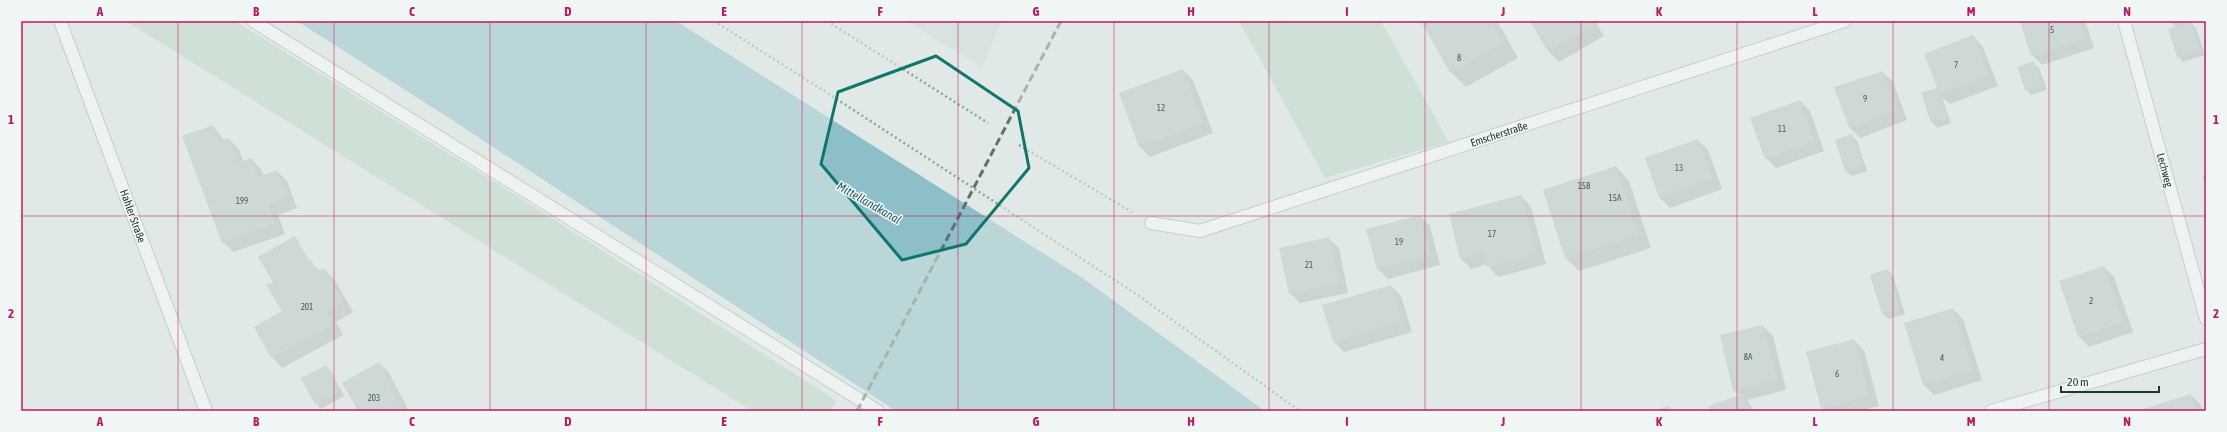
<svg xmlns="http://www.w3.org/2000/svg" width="2227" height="432" viewBox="0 0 2227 432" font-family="'Asap Condensed',sans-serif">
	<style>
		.built { fill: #ced9d4 }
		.green { fill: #bad8c3 }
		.water { fill: #8dbfc9 }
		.shadow { fill: #0003 }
		.building { fill: #b8c6c1 }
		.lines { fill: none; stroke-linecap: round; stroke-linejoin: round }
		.service-casing { stroke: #a3b0ac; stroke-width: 14 }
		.minor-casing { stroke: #a3b0ac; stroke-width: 14 }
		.tertiary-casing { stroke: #a3b0ac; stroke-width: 14 }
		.path { stroke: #83a99e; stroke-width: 2.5; stroke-dasharray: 2 3; stroke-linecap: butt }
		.service { stroke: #fff; stroke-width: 12 }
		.minor { stroke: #fff; stroke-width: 12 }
		.tertiary { stroke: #fff; stroke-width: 12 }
		.rail { stroke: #5d736d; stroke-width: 3; stroke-dasharray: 8 4; stroke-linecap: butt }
		.marked { fill: none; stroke: #0f766e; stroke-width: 3; stroke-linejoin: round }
		.grid { fill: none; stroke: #c2185b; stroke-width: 1; stroke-opacity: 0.55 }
		.labels { text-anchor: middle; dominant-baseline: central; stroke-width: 3; stroke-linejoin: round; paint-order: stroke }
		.number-label { font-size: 9px; fill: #485b56 }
		.street-label { font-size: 11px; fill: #223732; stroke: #f0f6f3 }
		.water-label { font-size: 12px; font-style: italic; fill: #23606c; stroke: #f0f6f3 }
		.neatline { fill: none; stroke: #c2185b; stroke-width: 1.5 }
		.grid-label { font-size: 13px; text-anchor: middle; font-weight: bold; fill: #c2185b }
	</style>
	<rect width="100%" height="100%" fill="#e0e9e5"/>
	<path class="built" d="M906,21H1002L982,67Z"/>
	<g class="green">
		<path d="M126,21H235L514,194L837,401L831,411H752Z"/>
		<path d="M1239,21H1381L1449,142L1325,178Z"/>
	</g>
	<path class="water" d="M297,21H676L1084,279L1265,411H896L449,118Z"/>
	<g class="shadow">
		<path d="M1422,21H1497L1518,58L1466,87L1451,72Z"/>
		<path d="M1531,21H1595L1604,36L1559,62L1549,52Z"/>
		<path d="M2021,21H2085L2094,48L2042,65L2032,55Z"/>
		<path d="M2170,21H2192L2190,22L2196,28L2205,55L2183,62L2178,56L2176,27Z"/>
		<path d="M1973,36L1983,47L1998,86L1950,104L1942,97L1951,123L1937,128L1932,122L1938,89Z"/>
		<path d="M2034,63L2039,68L2047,90L2031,95L2026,89Z"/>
		<path d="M1183,70L1193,80L1213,133L1150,157L1140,147Z"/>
		<path d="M1882,72L1893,82L1907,120L1860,138L1850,128Z"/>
		<path d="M1800,101L1810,111L1824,151L1776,168L1766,158Z"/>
		<path d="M213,126L224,140L229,139L239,149L243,162L251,159L261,169L264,176L277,171L287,181L297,208L278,215L285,234L233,252L223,242Z"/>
		<path d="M1851,135L1857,141L1867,171L1852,176L1846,171L1837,140Z"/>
		<path d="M1698,140L1708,150L1722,189L1670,208L1660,198L1646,158Z"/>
		<path d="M1616,167L1629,181L1651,248L1579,271L1566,258L1545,191Z"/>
		<path d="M2206,175V186L2203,176Z"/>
		<path d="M1521,196L1531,207L1546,264L1498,277L1487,264L1471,269L1461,259Z"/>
		<path d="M1420,216L1430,226L1440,265L1388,279L1378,269Z"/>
		<path d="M294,237L310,262L320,271L324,269L334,279L353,312L336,322L343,335L282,368L272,357L255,327L283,312L275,282Z"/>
		<path d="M1328,238L1339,248L1348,293L1300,303L1290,293Z"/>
		<path d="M2104,267L2114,277L2133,332L2089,347L2079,336Z"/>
		<path d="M1888,270L1893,276L1905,314L1888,319L1883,314Z"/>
		<path d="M1391,286L1401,296L1412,332L1344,352L1334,342L1323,306Z"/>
		<path d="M1953,309L1963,319L1982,380L1934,395L1924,385Z"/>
		<path d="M1763,326L1773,336L1786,390L1747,400L1754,411H1711L1740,396L1734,390Z"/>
		<path d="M1854,340L1864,350L1879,406L1859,411H1825L1822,408Z"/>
		<path d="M379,363L389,373L409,411H359Z"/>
		<path d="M326,366L331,371L344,396L321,409L316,403Z"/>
		<path d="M2191,395L2201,405L2203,411H2143Z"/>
	</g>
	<g class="building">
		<path d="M1421,21H1491L1503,43L1450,73Z"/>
		<path d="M1530,21H1592L1594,25L1548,52Z"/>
		<path d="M2020,21H2079L2085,38L2031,56Z"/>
		<path d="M2191,21L2200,49L2177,57L2168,29Z"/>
		<path d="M1973,35L1989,76L1939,94L1947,118L1931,123L1921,92L1937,88L1924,54Z"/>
		<path d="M2034,61L2042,85L2025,90L2017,67Z"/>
		<path d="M1183,69L1203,123L1139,147L1119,93Z"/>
		<path d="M1883,71L1897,110L1849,128L1834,87Z"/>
		<path d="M1800,100L1814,141L1765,159L1750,118Z"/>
		<path d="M213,125L219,141L229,138L238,163L251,158L258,177L277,170L287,197L268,204L275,223L222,243L182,136Z"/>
		<path d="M1852,134L1862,166L1845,171L1835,140Z"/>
		<path d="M1698,139L1713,179L1659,198L1645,158Z"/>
		<path d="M1616,166L1638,235L1565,258L1543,190Z"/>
		<path d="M1521,195L1537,254L1487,267L1483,253L1460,259L1449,214Z"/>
		<path d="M1420,215L1431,255L1377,269L1366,229Z"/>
		<path d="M295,236L309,261L311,260L317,271L324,268L344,302L327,312L333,325L271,358L254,327L282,311L266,285L273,282L258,257Z"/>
		<path d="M1329,237L1339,283L1289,294L1279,248Z"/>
		<path d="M2104,266L2123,322L2078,337L2059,281Z"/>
		<path d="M1888,269L1900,309L1882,314L1870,275Z"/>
		<path d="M1391,285L1402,321L1333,342L1322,305Z"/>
		<path d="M1953,308L1973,370L1923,385L1904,323Z"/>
		<path d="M1763,325L1777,380L1733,391L1720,335Z"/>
		<path d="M1854,339L1869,396L1821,408L1806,352Z"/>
		<path d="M379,362L392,384H389L404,411H358L342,383Z"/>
		<path d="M326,365L340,391L315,404L301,378Z"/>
		<path d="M1742,394L1749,411H1710L1709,406Z"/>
		<path d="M2191,394L2197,411H2142L2146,408Z"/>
		<path d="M1669,406L1670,411H1652Z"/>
	</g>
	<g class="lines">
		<defs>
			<path id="service" d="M253,21L878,411"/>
			<g id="minor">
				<path d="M2124,21L2206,319"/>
				<path d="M1151,223L1200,231L1845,21"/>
				<path d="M1991,411L2206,349"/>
			</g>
			<path id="tertiary" d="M60,21L206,411"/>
		</defs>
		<use href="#service" class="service-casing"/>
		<use href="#minor" class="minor-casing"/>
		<use href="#tertiary" class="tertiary-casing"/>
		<g class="path">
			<path d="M714,21L832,96L1136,294L1300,411"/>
			<path d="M827,21L988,123"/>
			<path d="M1019,145L1132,212"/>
		</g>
		<use href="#service" class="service"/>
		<use href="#minor" class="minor"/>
		<use href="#tertiary" class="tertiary"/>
		<path class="rail" d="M857,411L1061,21"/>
	</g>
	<path d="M0 0H2227V432H0ZM936,56L1018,111L1029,168L966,244L902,260L821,164L838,92Z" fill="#e0e9e5" fill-opacity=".55" fill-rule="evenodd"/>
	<path class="marked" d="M936,56L1018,111L1029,168L966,244L902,260L821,164L838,92Z"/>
	<path class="grid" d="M178,21V411M334,21V411M490,21V411M646,21V411M802,21V411M958,21V411M1114,21V411M1269,21V411M1425,21V411M1581,21V411M1737,21V411M1893,21V411M2049,21V411M21,216H2206"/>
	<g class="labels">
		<g class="number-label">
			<text x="2052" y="30">5</text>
			<text x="1459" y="58">8</text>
			<text x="1956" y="65">7</text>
			<text x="1865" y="99">9</text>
			<text x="1161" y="108">12</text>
			<text x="1782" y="129">11</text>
			<text x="1679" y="168">13</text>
			<text x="1584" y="186">15B</text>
			<text x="1615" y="198">15A</text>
			<text x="242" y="201">199</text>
			<text x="1492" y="234">17</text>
			<text x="1399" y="242">19</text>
			<text x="1309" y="265">21</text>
			<text x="2091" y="301">2</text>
			<text x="307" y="307">201</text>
			<text x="1748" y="357">8A</text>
			<text x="1942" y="358">4</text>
			<text x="1837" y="374">6</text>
			<text x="374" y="398">203</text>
		</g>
		<g class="street-label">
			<text transform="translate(1499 134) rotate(-18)">Emscherstraße</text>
			<text transform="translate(2165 170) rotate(75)">Lechweg</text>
			<text transform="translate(133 216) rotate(70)">Hahler Straße</text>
		</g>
		<g class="water-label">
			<text transform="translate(869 203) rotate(30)">Mittellandkanal</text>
		</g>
	</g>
	<rect width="2227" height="432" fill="none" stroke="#f0f6f3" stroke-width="44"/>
	<path d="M2061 386v6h98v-6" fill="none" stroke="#223732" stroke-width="2"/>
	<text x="2067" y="386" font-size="12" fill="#223732" stroke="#f0f6f3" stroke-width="3" paint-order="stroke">20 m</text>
	<rect x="22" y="22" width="2183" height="388" class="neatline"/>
	<g class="grid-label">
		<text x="100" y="16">A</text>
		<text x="256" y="16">B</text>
		<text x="412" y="16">C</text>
		<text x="568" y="16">D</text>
		<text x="724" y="16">E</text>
		<text x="880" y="16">F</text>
		<text x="1036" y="16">G</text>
		<text x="1191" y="16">H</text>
		<text x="1347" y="16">I</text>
		<text x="1503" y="16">J</text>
		<text x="1659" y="16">K</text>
		<text x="1815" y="16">L</text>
		<text x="1971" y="16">M</text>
		<text x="2127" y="16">N</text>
		<text x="11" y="124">1</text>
		<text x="2216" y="124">1</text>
		<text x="11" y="318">2</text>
		<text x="2216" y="318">2</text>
		<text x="100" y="426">A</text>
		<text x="256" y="426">B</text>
		<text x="412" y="426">C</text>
		<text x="568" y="426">D</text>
		<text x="724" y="426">E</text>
		<text x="880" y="426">F</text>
		<text x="1036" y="426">G</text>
		<text x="1191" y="426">H</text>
		<text x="1347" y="426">I</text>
		<text x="1503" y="426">J</text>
		<text x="1659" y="426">K</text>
		<text x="1815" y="426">L</text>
		<text x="1971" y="426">M</text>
		<text x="2127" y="426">N</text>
	</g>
</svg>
